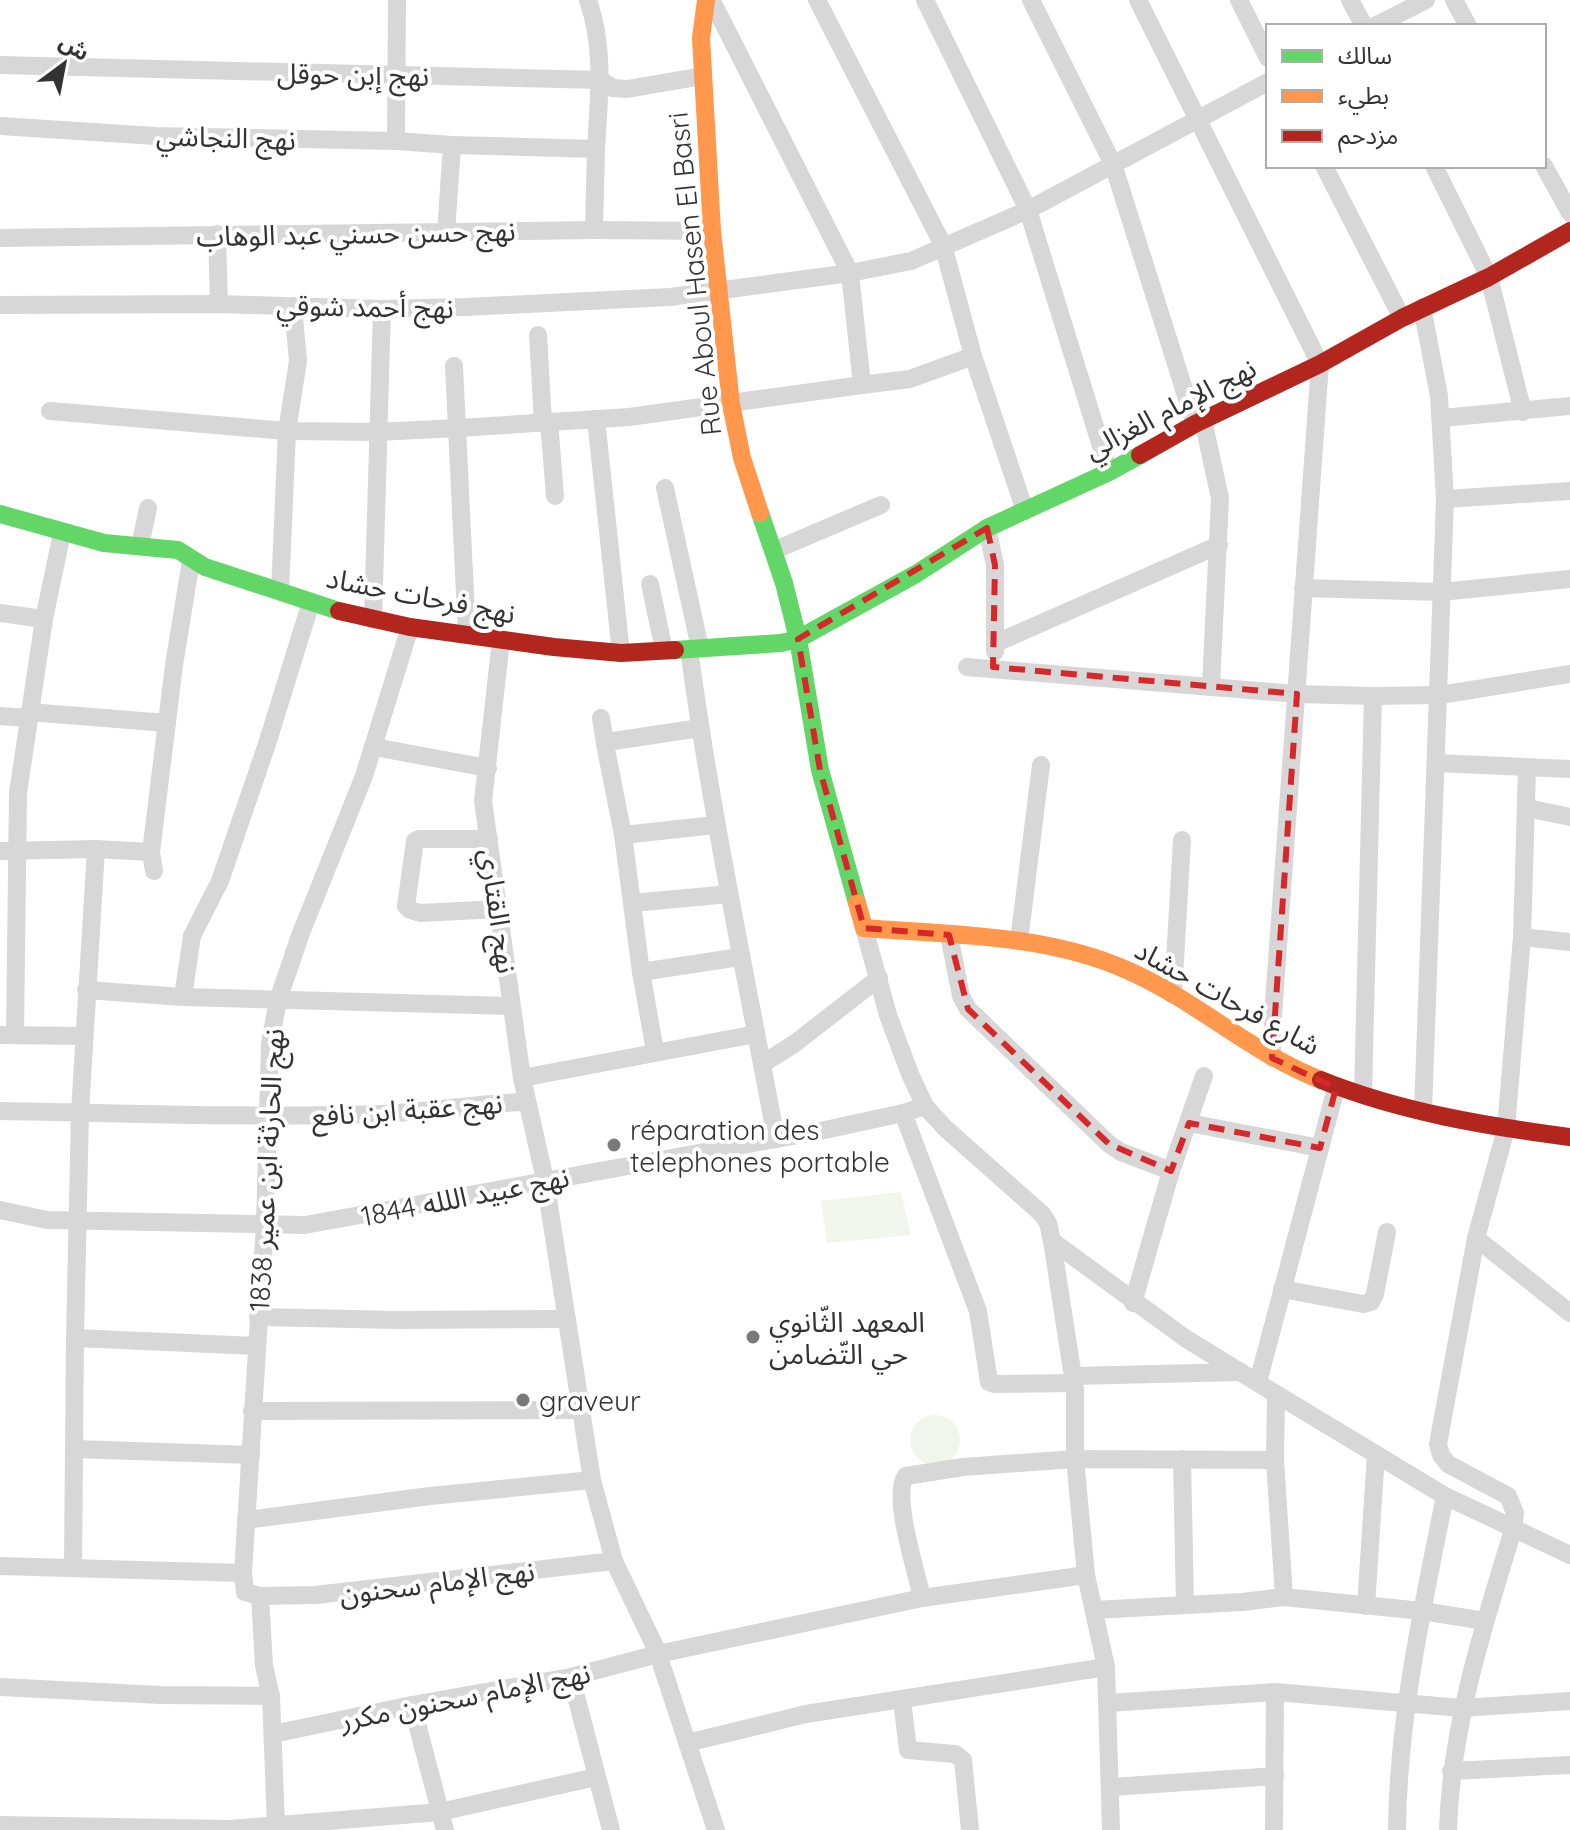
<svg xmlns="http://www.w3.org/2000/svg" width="1570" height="1830" viewBox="0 0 1570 1830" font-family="Quicksand,'Noto Sans Arabic',sans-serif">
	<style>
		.green { fill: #f1f5ed }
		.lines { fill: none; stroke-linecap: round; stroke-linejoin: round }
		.street { stroke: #d7d7d7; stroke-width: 18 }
		.fast { stroke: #63d668; stroke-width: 18 }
		.slow { stroke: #ff974d; stroke-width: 18 }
		.jam { stroke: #b3261e; stroke-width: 18 }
		.marked { fill: none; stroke: #d62828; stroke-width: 6; stroke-dasharray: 16 10; stroke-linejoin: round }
		.poi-dot { fill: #7a7a7a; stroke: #fff; stroke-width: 3 }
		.labels { text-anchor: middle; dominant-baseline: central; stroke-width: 8; stroke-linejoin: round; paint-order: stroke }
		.street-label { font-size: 28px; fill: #333; stroke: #fff }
		.poi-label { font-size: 28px; fill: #333; stroke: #fff; text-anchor: start }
	</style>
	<rect width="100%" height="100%" fill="#fff"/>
	<g class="green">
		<path d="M901,1192L911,1235L827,1243L821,1201Z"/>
		<circle cx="935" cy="1440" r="25"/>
	</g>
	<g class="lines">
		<g class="street">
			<path d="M588,0C605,48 599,99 596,149"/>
			<path d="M817,0L943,245L973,356L1025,511"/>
			<path d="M925,0L1028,210L1109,472"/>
			<path d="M1031,0L1113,164L1195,424"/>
			<path d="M1138,0L1320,364L1273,1016L1272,1058"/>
			<path d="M1239,0L1268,58"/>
			<path d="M1350,0L1364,26"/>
			<path d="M1454,0L1468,26"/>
			<path d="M715,7L850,273L862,385"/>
			<path d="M1375,26L1426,0"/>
			<path d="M0,65L600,80L613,88L627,89L703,76"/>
			<path d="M0,126L155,136L396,141L452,145"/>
			<path d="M396,141L397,0"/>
			<path d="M1324,166L1402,318"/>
			<path d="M1434,166L1489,277L1523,412"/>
			<path d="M1544,166L1570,213"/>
			<path d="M446,233L452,145L596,149L594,230"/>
			<path d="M217,234L219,304"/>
			<path d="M0,238L594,230L712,231"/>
			<path d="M0,305L219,304L382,309L466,307L670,297L850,273L911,261L1028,210L1268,82"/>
			<path d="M1422,307L1439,396L1445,499L1423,1112"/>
			<path d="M538,335L543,422"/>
			<path d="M454,366L467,635"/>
			<path d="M50,411L287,431L377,432L459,428L629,417L862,385L910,379L973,356"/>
			<path d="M1442,418L1570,406"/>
			<path d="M596,419L621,653"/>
			<path d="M1203,420L1220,498L1211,686"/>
			<path d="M549,421L555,496"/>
			<path d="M665,488L700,648"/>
			<path d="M1445,499L1570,491"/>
			<path d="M987,528L995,565V652"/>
			<path d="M140,546L148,508"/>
			<path d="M775,550L881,505"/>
			<path d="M650,584L664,650"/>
			<path d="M1303,588L1441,592L1570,579"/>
			<path d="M280,592L287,431L298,361L293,306"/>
			<path d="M0,613L44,619"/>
			<path d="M373,620L382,309"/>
			<path d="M501,640L483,801L522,1078L545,1180L592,1480L614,1561L657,1651L716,1830"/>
			<path d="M996,643L1219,545"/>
			<path d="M689,649C711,813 746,975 776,1139"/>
			<path d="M967,667L1297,694L1373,696L1440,695L1570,674"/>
			<path d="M29,712L167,723"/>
			<path d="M0,716L28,718"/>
			<path d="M601,718L605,743"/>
			<path d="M374,747L488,768"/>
			<path d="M1436,763L1570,769"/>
			<path d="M1527,808L1570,817"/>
			<path d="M623,835L715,825"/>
			<path d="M489,839H419L415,841L406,906L410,910L420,913L500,909"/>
			<path d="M0,851L96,849L151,852"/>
			<path d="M154,871L151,852L174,665L191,561"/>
			<path d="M633,903L729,894"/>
			<path d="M864,928L888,1015L910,1074L925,1106L945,1128L1042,1214L1048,1223L1052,1241L1185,1338L1276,1394L1445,1496L1570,1555"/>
			<path d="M949,935L961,996L968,1009L1109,1144L1121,1152L1171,1171"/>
			<path d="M1522,937L1570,942"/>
			<path d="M1019,941L1041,765"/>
			<path d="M641,972L740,957"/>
			<path d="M86,990L183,997L511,1006"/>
			<path d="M1173,995L1182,840"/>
			<path d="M183,997L192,936L220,881L267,744L311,602"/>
			<path d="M0,1035L83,1036"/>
			<path d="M15,1035L18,793L44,619L62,533"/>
			<path d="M655,1051L641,972L623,835L605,744L607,742L700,728"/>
			<path d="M762,1064L794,1044L879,978"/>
			<path d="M522,1078L756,1034"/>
			<path d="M1363,1094L1373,696"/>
			<path d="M0,1111C127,1113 253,1118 380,1114C429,1112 477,1103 526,1102"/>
			<path d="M903,1113L978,1311L989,1382L994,1384L1074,1383"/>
			<path d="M1189,1123L1320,1148"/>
			<path d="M0,1210L47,1220L305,1225L825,1130L903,1113L925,1106"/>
			<path d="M1476,1238L1570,1313"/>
			<path d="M1052,1241L1075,1390V1459L1086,1575L1106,1667L1111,1830"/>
			<path d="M1282,1289L1363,1304L1371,1302L1375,1294L1387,1232"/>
			<path d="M1133,1303L1171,1171L1204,1076"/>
			<path d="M258,1317L398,1320L567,1319"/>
			<path d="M75,1338L256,1346"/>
			<path d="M1073,1376L1241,1372"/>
			<path d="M1258,1382L1336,1088"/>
			<path d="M1276,1394L1275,1460L1284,1597"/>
			<path d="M252,1411L581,1410"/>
			<path d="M75,1449L251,1455"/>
			<path d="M1182,1459L1185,1605"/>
			<path d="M246,1520L430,1496L592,1480"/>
			<path d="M0,1566L243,1573"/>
			<path d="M73,1567L75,1338L80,1112L96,849"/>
			<path d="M260,1596L315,1595L614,1561"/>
			<path d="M922,1598L1086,1575"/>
			<path d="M1366,1606L1376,1454"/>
			<path d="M1094,1610L1242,1602L1284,1597L1422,1611L1485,1621"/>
			<path d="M571,1677L611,1830"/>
			<path d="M0,1687L160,1695L271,1696"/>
			<path d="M902,1700L908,1750L955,1754L963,1760L970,1830"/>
			<path d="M1108,1703L1275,1692L1462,1708L1570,1701"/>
			<path d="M412,1705L445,1830"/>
			<path d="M273,1734L412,1705L571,1677L658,1654L922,1598C917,1573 891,1494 906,1476L963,1467L1075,1459L1275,1460"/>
			<path d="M687,1743L806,1714L1106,1667"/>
			<path d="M1451,1771L1570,1765"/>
			<path d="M1111,1787L1275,1776"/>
			<path d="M0,1825L230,1829L440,1812L596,1777"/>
			<path d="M276,1825L271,1696L264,1666L260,1596L245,1592L243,1573L265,1224L270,1044L278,1000L301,933L364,776L410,627"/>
			<path d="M1274,1830L1275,1692"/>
			<path d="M1397,1830C1398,1717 1423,1606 1445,1496"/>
			<path d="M1448,1830C1451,1726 1483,1628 1513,1530L1515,1513L1508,1496L1448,1464L1441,1455L1438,1444L1476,1238L1506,1129L1522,937L1527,768"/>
		</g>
		<g class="fast">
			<path d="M760,513L784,583L798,639L820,770L857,903"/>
			<path d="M0,514L104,543L178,550L205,567L339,611"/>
			<path d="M675,650L781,643L798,639L916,574L987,528L1109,472L1140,455"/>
		</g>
		<g class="slow">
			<path d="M706,0L701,38L712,231L731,404L742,458L760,513"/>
			<path d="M857,903L864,928C952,935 1047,934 1129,971C1197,1001 1251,1053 1321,1080"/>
		</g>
		<g class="jam">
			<path d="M1140,455L1195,424L1320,364L1402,318L1489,277L1570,231"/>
			<path d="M339,611L410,627L554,647L621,653L675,650"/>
			<path d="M1321,1080C1401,1112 1485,1126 1570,1137"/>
		</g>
	</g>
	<path class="marked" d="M987,528L995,565L993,667L1297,694L1272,1058L1336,1088L1320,1148L1189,1123L1171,1171L1109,1144L968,1009L949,935L864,928L820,770L798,639Z"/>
	<g class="poi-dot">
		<circle cx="614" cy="1145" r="8"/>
		<circle cx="753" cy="1337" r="8"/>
		<circle cx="523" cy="1400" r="8"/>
	</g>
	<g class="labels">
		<g class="street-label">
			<text transform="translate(353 74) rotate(1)">نهج إبن حوقل</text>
			<text transform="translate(226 137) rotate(2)">نهج النجاشي</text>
			<text transform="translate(356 233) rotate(-1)">نهج حسن حسني عبد الوهاب</text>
			<text transform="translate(694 274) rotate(-96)">Rue Aboul Hasen El Basri</text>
			<text transform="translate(365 306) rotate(1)">نهج أحمد شوقي</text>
			<text transform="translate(1170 408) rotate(-27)">نهج الإمام الغزالي</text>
			<text transform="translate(421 595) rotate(11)">نهج فرحات حشاد</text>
			<text transform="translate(499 911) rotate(82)">نهج القتاري</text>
			<text transform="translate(1228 997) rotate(29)">شارع فرحات حشاد</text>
			<text transform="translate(407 1109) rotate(-4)">نهج عقبة ابن نافع</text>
			<text transform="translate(266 1170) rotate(-87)">نهج الحارثة ابن عمير 1838</text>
			<text transform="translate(465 1196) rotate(-11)">نهج عبيد اللله 1844</text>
			<text transform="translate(437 1582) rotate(-7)">نهج الإمام سحنون</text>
			<text transform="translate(465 1696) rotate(-11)">نهج الإمام سحنون مكرر</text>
		</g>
		<g class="poi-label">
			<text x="630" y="1129">réparation des<tspan x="630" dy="32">telephones portable</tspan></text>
			<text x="769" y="1321">المعهد الثّانوي<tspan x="769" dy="32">حي التّضامن</tspan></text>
			<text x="539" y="1400">graveur</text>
		</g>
	</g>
	<rect x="1266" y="24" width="280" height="144" fill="#ffffff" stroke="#adadad" stroke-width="2"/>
	<rect x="1282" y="50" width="40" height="12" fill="#63d668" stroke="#adadad" stroke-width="2"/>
	<text x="1338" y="64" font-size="24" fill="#333333">سالك</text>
	<rect x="1282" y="90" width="40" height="12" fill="#ff974d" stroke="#adadad" stroke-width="2"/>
	<text x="1338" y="104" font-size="24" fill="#333333">بطيء</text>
	<rect x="1282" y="130" width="40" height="12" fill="#b3261e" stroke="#adadad" stroke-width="2"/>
	<text x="1338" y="144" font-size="24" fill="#333333">مزدحم</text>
	<g transform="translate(64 64) rotate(32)" stroke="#ffffff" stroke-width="6" paint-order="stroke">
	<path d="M0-6L14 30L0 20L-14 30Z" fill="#333333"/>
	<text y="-12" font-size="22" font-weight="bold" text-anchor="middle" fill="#333333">ش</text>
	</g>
</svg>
